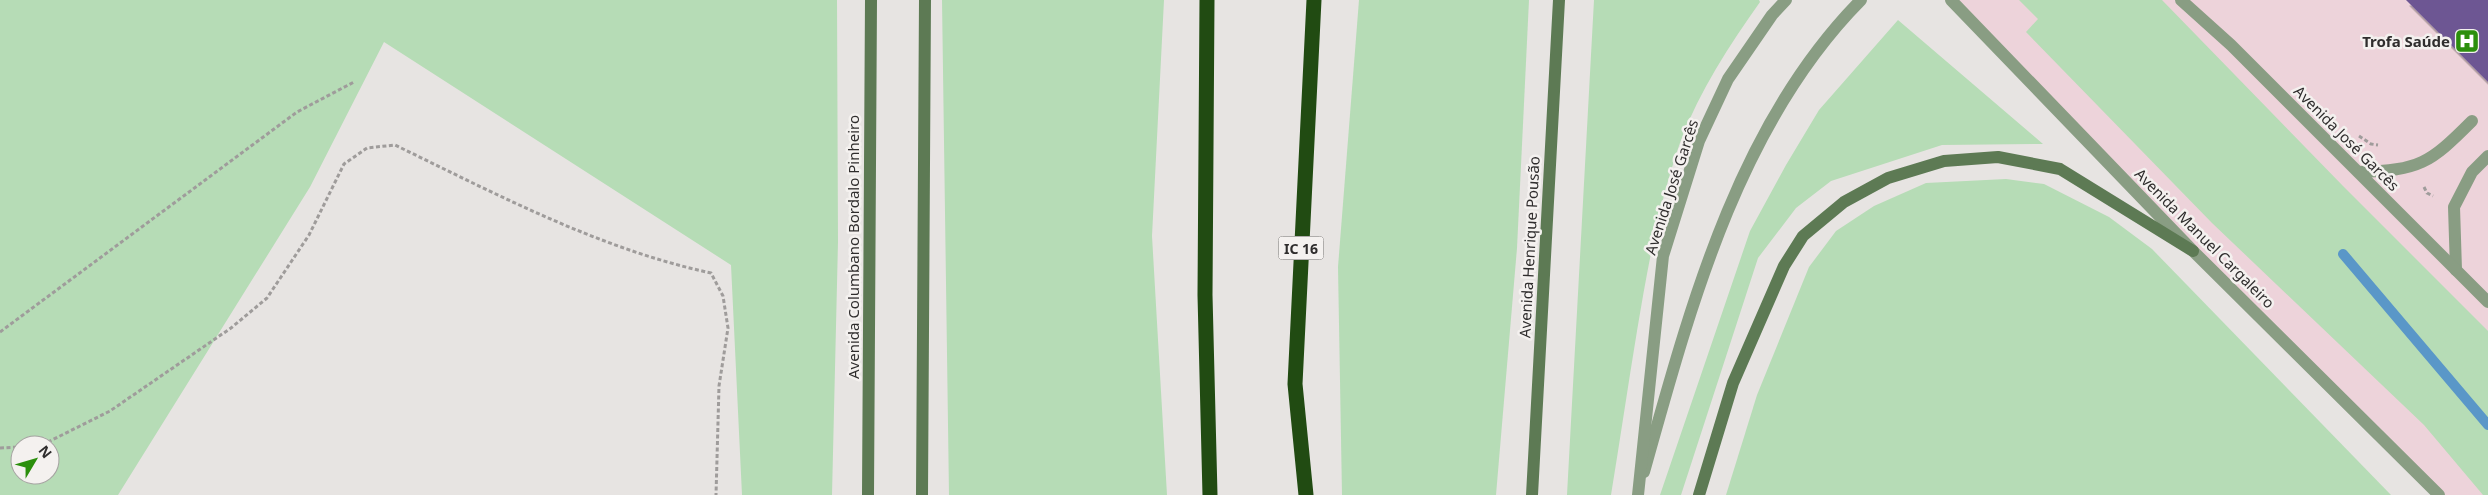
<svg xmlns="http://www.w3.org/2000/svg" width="2488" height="495" viewBox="0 0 2488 495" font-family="'Noto Sans',sans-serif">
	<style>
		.commercial { fill: #edd3da }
		.green { fill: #b6dcb6; fill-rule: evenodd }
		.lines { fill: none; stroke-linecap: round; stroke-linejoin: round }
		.stream { stroke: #5a97c8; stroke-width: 10 }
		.building { fill: #6d5693; filter: url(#shadow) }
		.path { stroke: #9f9c9b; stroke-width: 3; stroke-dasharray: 4 2.5; stroke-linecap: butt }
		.lane { stroke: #899d83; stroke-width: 12 }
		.street { stroke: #899d83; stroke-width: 12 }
		.secondary { stroke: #5d7a54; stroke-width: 12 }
		.highway { stroke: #214b12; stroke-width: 15 }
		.labels { text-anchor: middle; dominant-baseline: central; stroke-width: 5; stroke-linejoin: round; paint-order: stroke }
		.shield { fill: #f4f1ef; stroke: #6a6867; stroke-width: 1 }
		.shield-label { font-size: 14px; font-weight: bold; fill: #2f2d2d }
		.poi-label { font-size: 15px; font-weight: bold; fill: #2f2d2d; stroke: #f4f1ef; text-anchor: end }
		.street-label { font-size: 15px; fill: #2f2d2d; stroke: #f4f1ef }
	</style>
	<defs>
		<filter id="shadow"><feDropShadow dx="3" dy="5.5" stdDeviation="0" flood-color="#0004"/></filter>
	</defs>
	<rect width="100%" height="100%" fill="#e7e4e2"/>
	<path class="commercial" d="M1951,0H2488V495H2439Z"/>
	<g class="green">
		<path d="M0,0H837L838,242L832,495H742L731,265L384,42L310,187L118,495H0ZM20,445H50V475H20Z"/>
		<path d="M942,0H1164L1152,236L1167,495H949Z"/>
		<path d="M1359,0H1529L1517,248L1496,495H1342L1338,267Z"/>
		<path d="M1594,0H1759L1760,2C1729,46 1700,90 1681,140C1659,202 1648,266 1637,331C1628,385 1620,440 1611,495H1567Z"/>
		<path d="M2019,0H2162L2343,186L2488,331V495H2483L2424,425L2212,223L2026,32L2038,19Z"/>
		<path d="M1898,20L2043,144L1942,145L1831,181L1796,208L1758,258L1681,495H1660L1750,231L1786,165L1819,110Z"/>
		<path d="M2006,179L2044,184L2109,217L2152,249L2391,495H1726L1757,395L1809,267L1836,231L1874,206L1926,183Z"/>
	</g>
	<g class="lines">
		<path class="stream" d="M2343,254L2488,425"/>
	</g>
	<path class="building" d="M2406,0H2488V82Z"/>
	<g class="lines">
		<g class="path">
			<path d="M2359,136L2371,144L2378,145"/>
			<path d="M2424,187L2427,193L2433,196"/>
			<path d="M0,332L297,112L354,82"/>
			<path d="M42,445L110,411L231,328L267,298L309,235L344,164L367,148L395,145C498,195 600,249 711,273L723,296L728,328L719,386L716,495"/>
			<path d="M0,448L20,447"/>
		</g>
		<g class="lane">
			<path d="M2359,172C2420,170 2429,164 2472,121"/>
			<path d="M2456,270L2454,207L2472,172L2488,156"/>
			<path d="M1644,472C1690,308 1738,124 1861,0"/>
		</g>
		<g class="street">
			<path d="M1951,0L2193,251L2439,495"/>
			<path d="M2181,0L2231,45L2488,302"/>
			<path d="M1638,495L1663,256L1699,141L1728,79L1772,15L1786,0"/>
		</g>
		<g class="secondary">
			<path d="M868,495L871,0"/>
			<path d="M922,495L925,0"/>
			<path d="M1532,495L1559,0"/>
			<path d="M1699,495L1733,383L1784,266L1803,236L1844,202L1888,178L1944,161L1998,157L2060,169L2193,251"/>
		</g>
		<g class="highway">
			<path d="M1207,0L1205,295L1210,495"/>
			<path d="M1306,495L1295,384L1314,0"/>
		</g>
	</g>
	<defs>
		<symbol id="hospital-square" viewBox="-11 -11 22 22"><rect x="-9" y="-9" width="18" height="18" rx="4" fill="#2b8f0c" stroke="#f4f1ef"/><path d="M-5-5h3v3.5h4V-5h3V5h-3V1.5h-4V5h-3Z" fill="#fff"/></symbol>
	</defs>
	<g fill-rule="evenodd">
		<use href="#hospital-square" x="2453" y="27" width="28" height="28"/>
	</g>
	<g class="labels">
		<rect class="shield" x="1278.5" y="236.5" width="45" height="23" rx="4"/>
		<g class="shield-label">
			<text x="1301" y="248">IC 16</text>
		</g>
		<g class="poi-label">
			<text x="2450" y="41">Trofa Saúde</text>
		</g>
		<g class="street-label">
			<text transform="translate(2347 138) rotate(45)">Avenida José Garcês</text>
			<text transform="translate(1671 187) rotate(-72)">Avenida José Garcês</text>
			<text transform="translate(2205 238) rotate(45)">Avenida Manuel Cargaleiro</text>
			<text transform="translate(853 247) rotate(-90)">Avenida Columbano Bordalo Pinheiro</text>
			<text transform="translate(1529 247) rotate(-87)">Avenida Henrique Pousão</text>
		</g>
	</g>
	<g transform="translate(35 460) rotate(52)"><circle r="24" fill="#f4f1ef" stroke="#a5a3a1"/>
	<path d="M0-4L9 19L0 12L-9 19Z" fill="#2b8f0c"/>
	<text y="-8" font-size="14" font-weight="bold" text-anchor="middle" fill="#2f2d2d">N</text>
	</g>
</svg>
